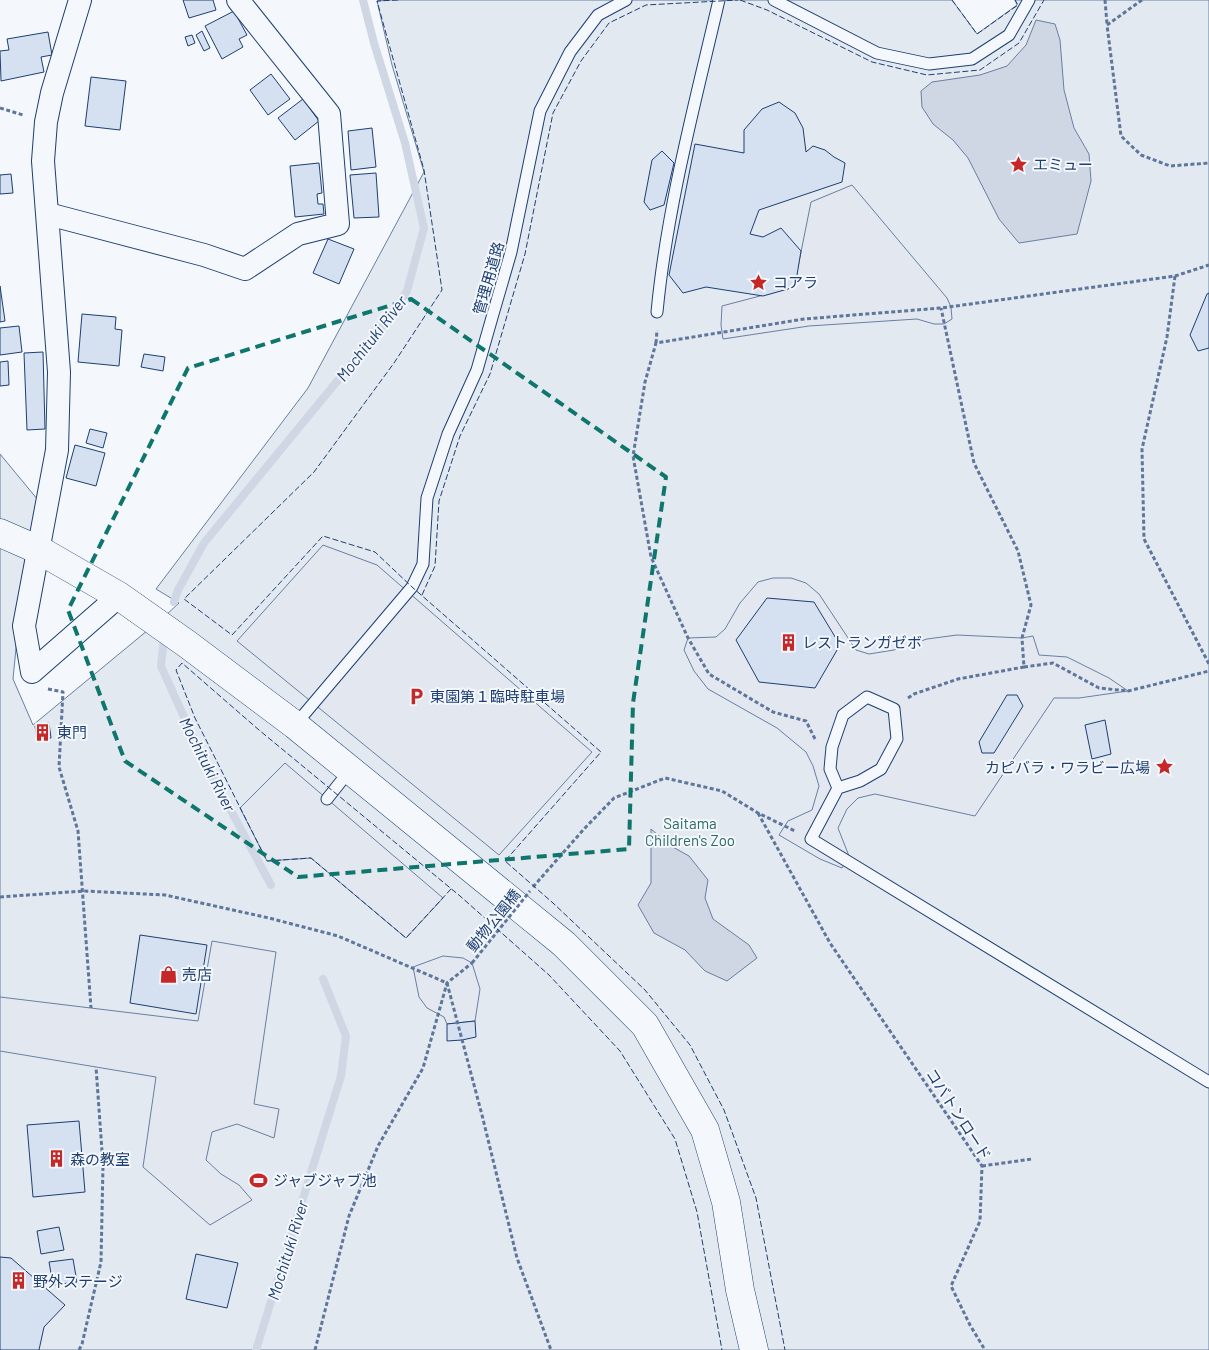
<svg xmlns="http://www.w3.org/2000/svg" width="1209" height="1350" viewBox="0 0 1209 1350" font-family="Barlow,'Noto Sans JP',sans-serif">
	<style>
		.green { fill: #e3e9f0; stroke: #687fa3 }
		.parking { fill: #e3e8f0; stroke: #687fa3 }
		.water { fill: #cfd7e4; stroke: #687fa3 }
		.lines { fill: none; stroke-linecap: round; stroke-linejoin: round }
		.stream { stroke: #cfd7e4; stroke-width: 8 }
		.building { fill: #d5e0f0; stroke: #1d3f73 }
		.lane-casing { stroke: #1d3f73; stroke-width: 13 }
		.street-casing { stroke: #1d3f73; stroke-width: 24 }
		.secondary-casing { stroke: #1d3f73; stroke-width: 29 }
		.path { stroke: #5e769c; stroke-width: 3; stroke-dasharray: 4 2.5; stroke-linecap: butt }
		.lane { stroke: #f4f7fb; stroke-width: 11 }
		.street { stroke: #f4f7fb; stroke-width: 22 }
		.secondary { stroke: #f4f7fb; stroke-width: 28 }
		.path-bridge { stroke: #5e769c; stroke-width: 3; stroke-dasharray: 4 2.5; stroke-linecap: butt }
		.fence { stroke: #1d3f73; stroke-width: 1; stroke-dasharray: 6 2.5; stroke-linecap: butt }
		.marked { fill: none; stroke: #0f766e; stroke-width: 4; stroke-dasharray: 10 6; stroke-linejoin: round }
		.labels { text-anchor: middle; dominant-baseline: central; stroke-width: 4; stroke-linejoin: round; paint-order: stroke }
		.poi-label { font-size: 15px; fill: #1d3f73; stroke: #f4f7fb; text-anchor: start }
		.street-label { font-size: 15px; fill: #1d3f73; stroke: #f4f7fb }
		.park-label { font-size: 15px; fill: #2c6c60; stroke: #f4f7fb }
		.water-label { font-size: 16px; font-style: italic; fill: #1d3f73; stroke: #f4f7fb }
	</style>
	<rect width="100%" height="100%" fill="#f4f7fb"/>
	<path class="green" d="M391,0H952L977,34L1017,5L1015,0H1209V1350H0V454L38,500L21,597L13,679L33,725L165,616L179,603L156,589L308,388L424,172L392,65L377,1Z"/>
	<g class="parking">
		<path d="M852,185L947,298L951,307L952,319L944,324H934L917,319L809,326L723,339L721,325L722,306L794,287L811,202Z"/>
		<path d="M323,545L377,565L592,752L499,855L237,641Z"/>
		<path d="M773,578H791L806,583L819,594L856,650L869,654L894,650L927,639L957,635L1022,638L1033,636L1039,655L1067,657L1109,678L1128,691L1079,698H1054L975,816L875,794L858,798L847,809L838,828L849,856L842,868L820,859L779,835L788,821L812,810L819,786L813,766L806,752L777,728L708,689L694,671L684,650L688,638L716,637L725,629L740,603L758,582Z"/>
		<path d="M285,763L443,898L406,938L311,858L267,861L240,808Z"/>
		<path d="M212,941L276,952L254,1104L279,1109L274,1138L237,1124L212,1132L206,1160L221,1174L239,1185L252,1200L210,1225L143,1167L156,1077L0,1051V997L198,1021Z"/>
		<path d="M443,956L463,958L472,963L480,989L475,1021L447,1024L444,1017L427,1008L419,997L413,967Z"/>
	</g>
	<g class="water">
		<path d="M1036,20L1055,24L1060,40L1064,90L1074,128L1089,154L1091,181L1077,234L1019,243L999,219L968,158L953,140L933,124L922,107L921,91L932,82L980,75L1007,66L1026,45Z"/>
		<path d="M651,829L671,846L689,856L708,880L705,898L713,919L749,945L757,958L727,981L705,971L685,950L654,933L638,905L651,883Z"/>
	</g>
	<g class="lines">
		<g class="stream">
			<path d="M174,602L178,590L204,543L385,323L407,291L424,228L405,143L374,43L363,0"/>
			<path d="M164,639L161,666L202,757L271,885"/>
			<path d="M256,1350L341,1076L346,1036L323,979"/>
		</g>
	</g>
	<g class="building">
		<path d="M183,0H213L216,10L189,18Z"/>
		<path d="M234,11L247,35L239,39L243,47L222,59L205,26Z"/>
		<path d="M202,31L210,48L204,51L196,35Z"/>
		<path d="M48,32L52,55L41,57L44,72L1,81L0,51L9,50L7,39Z"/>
		<path d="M192,35L195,43L188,46L185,37Z"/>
		<path d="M271,74L290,99L268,115L250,90Z"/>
		<path d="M91,77L126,81L120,130L85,126Z"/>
		<path d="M303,99L319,121L295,140L278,118Z"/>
		<path d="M779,102L795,113L803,128L806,152L813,146L825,150L834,157L845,163L842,182L759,210L750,234L763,237L781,228L801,251L795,287L763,296L706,287L683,293L669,275L695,144L744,153V130L762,109Z"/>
		<path d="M372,128L376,167L351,170L348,131Z"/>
		<path d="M662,151L674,163L664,205L650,210L644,202L652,160Z"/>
		<path d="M319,163L322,193L317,194L318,204H323L324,214L295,217L290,166Z"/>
		<path d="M376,173L379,217L354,218L350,175Z"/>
		<path d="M11,174L13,193L0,194V175Z"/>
		<path d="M328,239L354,249L339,284L313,273Z"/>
		<path d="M0,286L5,321L0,322Z"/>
		<path d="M1209,293V348L1198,351L1190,335L1207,294Z"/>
		<path d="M82,314L116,317L115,329L122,330L119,366L78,362Z"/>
		<path d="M19,326L22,352L0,355V328Z"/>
		<path d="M43,352L45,429L27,430L24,353Z"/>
		<path d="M144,354L165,357L163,371L141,367Z"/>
		<path d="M8,361L9,385L0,386V362Z"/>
		<path d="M90,429L107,433L103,448L86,443Z"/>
		<path d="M75,445L105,453L96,486L66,478Z"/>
		<path d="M767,598L814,602L840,645L815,688L759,682L736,640Z"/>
		<path d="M1007,695H1017L1023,706L994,753H982L979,742Z"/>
		<path d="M1105,720L1111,754L1092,759L1085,725Z"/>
		<path d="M49,723L51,738L37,740L35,726Z"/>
		<path d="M140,935L207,945L196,1014L130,1003Z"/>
		<path d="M475,1021L476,1037L462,1040L447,1041V1024Z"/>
		<path d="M79,1121L85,1192L33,1197L27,1125Z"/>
		<path d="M59,1227L64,1250L41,1254L37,1231Z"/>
		<path d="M196,1254L238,1263L227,1308L186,1299Z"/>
		<path d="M0,1257L11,1258L65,1305L44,1327L39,1350H0Z"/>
		<path d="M73,1259L77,1282L53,1285L49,1262Z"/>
	</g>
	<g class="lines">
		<defs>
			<g id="lane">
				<path d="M774,0L877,53L929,64L972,59L1009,35L1029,0"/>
				<path d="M657,312C667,207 695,103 719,0"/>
				<path d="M295,725L412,587L423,564L427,498L448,434L477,370L493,314L511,252L540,111L570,52L598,15L626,0"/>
				<path d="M838,788L830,769L832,747L843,715L867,697L894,709L897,739L881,769L860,781L838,788L811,839L1209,1082"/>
				<path d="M327,799L350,770"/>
			</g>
			<g id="street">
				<path d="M80,0L52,93L46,122L43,161L59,372L57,450L24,626L32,672L119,596"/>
				<path d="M48,214L204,255L245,269L298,234L338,224L329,114L238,0"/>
			</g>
			<path id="secondary" d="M0,533L39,550L119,596L187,644L295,725L564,944L645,1025L705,1130L726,1202L740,1290L754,1350"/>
		</defs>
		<use href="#lane" class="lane-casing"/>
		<use href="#street" class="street-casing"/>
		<use href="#secondary" class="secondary-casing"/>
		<g class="path">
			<path d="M1105,0L1107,24"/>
			<path d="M1142,0L1107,25L1121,136L1141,155L1170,166L1209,163"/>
			<path d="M0,108L23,115"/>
			<path d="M1175,276L1167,337L1142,449L1144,539L1209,664"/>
			<path d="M656,343L657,330"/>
			<path d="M1024,667L1053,663L1099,688L1128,691L1209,671"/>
			<path d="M48,689L63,692L59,767L78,831L91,1008"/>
			<path d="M908,698L914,694L958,679L1024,667L1022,638L1031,605L1018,551L974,463L941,308"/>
			<path d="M815,739L806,721L773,712L709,674L688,638L651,557L633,456L645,382L656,343L804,319L941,308L1175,276L1209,265"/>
			<path d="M758,813L830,943L982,1166L980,1221L951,1286L970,1325L985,1350"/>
			<path d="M533,887L584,829L614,798L665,778L722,791L758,813L795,831"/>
			<path d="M0,897L84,891L165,895L269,918L338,936L447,983L482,1115L517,1258L551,1350"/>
			<path d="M982,1166L1032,1159"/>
			<path d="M79,1350L82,1344L101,1262L103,1165L96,1067"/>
			<path d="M315,1350L349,1216L378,1146L423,1068L447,983L472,963"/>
		</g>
		<use href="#lane" class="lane"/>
		<use href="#street" class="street"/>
		<use href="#secondary" class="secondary"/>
		<path class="path-bridge" d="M472,963L530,891"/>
		<g class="fence">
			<path d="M398,0L377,1L424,170L442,290L394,363L314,472L184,599L232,635L323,536L375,552L412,587L601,752L505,861L553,903L645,990L690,1045L724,1110L756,1198L785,1350"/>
			<path d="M740,0L767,10L872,62L927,75L980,70L1019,43L1044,0"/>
			<path d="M952,0L977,34L1018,5L1015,0"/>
			<path d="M422,595L435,566L439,501L460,436L490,374L525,254L553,113L581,61L609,23L646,5L738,0"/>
			<path d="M451,889L406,938L311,858L267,861L195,718L176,670L182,663L259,730L460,896L549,975L620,1051L675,1139L697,1212L722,1350"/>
		</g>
	</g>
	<path class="marked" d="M411,299L666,477L633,703L629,849L298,877L125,761L68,610L188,368Z"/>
	<defs>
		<symbol id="sight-bare" viewBox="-9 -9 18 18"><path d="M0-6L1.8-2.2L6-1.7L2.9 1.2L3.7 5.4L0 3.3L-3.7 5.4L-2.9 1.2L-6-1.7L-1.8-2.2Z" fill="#c62828" stroke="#f4f7fb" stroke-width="2.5" paint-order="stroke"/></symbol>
		<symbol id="building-bare" viewBox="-9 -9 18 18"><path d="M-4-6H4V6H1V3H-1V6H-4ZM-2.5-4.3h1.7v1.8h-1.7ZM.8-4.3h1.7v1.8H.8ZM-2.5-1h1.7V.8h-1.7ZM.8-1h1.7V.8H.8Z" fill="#c62828" stroke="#f4f7fb" stroke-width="2.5" paint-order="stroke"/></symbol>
		<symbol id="parking-bare" viewBox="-9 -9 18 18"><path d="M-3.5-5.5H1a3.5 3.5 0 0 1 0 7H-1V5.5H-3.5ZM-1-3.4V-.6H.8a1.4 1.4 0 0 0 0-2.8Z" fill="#c62828" stroke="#f4f7fb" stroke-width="2.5" paint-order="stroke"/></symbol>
		<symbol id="shop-bare" viewBox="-9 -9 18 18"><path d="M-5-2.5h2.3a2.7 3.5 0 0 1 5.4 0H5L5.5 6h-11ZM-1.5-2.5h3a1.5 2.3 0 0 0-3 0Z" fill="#c62828" stroke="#f4f7fb" stroke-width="2.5" paint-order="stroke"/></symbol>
		<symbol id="stadium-bare" viewBox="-9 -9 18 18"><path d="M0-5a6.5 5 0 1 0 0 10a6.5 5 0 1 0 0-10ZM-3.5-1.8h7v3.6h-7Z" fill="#c62828" stroke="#f4f7fb" stroke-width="2.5" paint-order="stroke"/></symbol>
	</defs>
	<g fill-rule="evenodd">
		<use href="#sight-bare" x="1006" y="152" width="25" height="25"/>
		<use href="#sight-bare" x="746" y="270" width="25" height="25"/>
		<use href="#building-bare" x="776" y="630" width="25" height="25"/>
		<use href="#parking-bare" x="404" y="684" width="25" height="25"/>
		<use href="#building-bare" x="30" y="720" width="25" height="25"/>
		<use href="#sight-bare" x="1152" y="754" width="25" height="25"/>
		<use href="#shop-bare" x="156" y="962" width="25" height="25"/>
		<use href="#building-bare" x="44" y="1146" width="25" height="25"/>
		<use href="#stadium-bare" x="246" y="1168" width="25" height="25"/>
		<use href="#building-bare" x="6" y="1268" width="25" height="25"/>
	</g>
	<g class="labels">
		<g class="poi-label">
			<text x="1033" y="164">エミュー</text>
			<text x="773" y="282">コアラ</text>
			<text x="802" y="642">レストランガゼボ</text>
			<text x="430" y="696">東園第１臨時駐車場</text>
			<text x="57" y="732">東門</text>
			<text x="1150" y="767" text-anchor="end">カピバラ・ワラビー広場</text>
			<text x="182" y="974">売店</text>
			<text x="70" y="1159">森の教室</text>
			<text x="273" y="1180">ジャブジャブ池</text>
			<text x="33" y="1281">野外ステージ</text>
		</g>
		<g class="street-label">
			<text transform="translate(488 278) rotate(-74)">管理用道路</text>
			<text transform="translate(493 920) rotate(-51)">動物公園橋</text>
			<text transform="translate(959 1114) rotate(57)">コバトンロード</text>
		</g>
		<g class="park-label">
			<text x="690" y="823">Saitama<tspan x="690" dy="17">Children's Zoo</tspan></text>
		</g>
		<g class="water-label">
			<text transform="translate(371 338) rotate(-52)">Mochituki River</text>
			<text transform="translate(208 764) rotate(63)">Mochituki River</text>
			<text transform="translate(287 1250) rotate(-73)">Mochituki River</text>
		</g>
	</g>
</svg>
